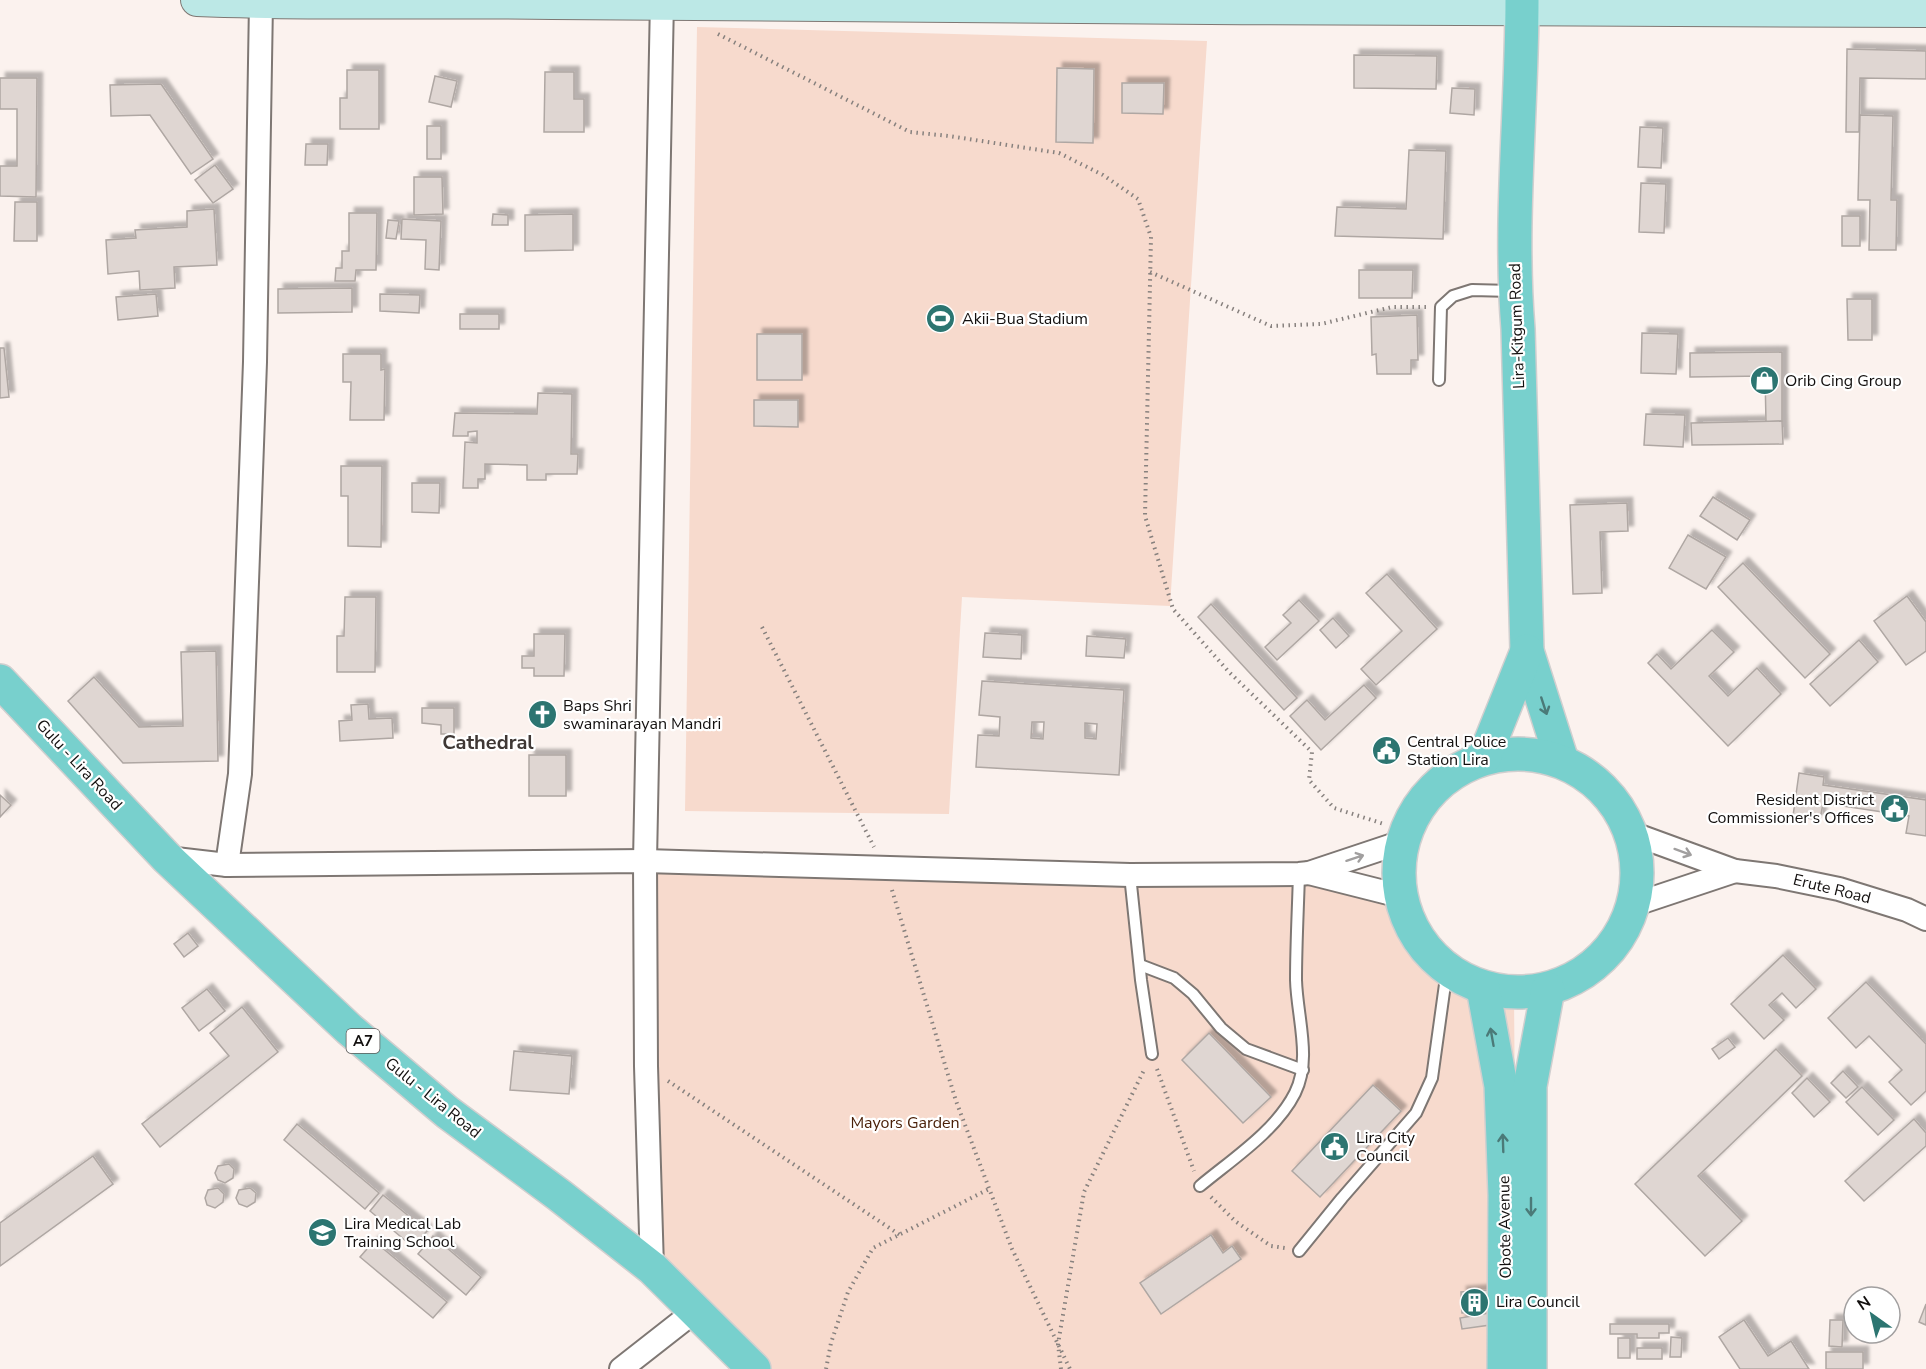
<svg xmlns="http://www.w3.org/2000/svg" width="1926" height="1369" viewBox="0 0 1926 1369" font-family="'Nunito Sans',sans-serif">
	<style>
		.green { fill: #f7dacd }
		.building { fill: #dfd6d2; stroke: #afa7a3; stroke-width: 1.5; fill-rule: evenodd; filter: url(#shadow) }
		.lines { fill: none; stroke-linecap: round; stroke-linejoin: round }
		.lane-casing { stroke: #7e7773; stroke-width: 14 }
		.street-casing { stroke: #7e7773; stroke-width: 26 }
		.secondary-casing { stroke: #7e7773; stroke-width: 34 }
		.primary-casing { stroke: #d0cfcf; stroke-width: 36 }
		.path { stroke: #87817e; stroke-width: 4; stroke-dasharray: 1.5 4.5; stroke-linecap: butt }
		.lane { stroke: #fff; stroke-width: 10 }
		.street { stroke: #fff; stroke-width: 22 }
		.secondary { stroke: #bce8e6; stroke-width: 32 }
		.primary { stroke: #78d0cd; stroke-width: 33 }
		.oneway { stroke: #4b7a78 }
		.oneway2 { stroke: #a19f9f }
		.labels { text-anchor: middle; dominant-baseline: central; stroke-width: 4.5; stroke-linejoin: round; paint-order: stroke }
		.shield { fill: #fff; stroke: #5a5857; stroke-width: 1.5 }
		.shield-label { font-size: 15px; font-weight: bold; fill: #13100f }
		.poi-label { font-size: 16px; fill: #13100f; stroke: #fff; text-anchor: start }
		.street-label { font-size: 16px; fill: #13100f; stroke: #fff }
		.park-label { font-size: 16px; fill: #4a2008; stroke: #fff }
		.quarter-label { font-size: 20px; font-weight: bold; fill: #3f3835; stroke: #fff }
	</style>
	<defs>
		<filter id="shadow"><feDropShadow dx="5.5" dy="-5.5" stdDeviation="1.5" flood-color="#0004"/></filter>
	</defs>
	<rect width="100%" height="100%" fill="#fbf2ee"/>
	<g class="green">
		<path d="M697,27L1207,41L1170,606L962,597L949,814L685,811Z"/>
		<path d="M648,871L1398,887L1423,948L1514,993L1517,1369H753L665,1285Z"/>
	</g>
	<g class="building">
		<path d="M1847,49L1926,51V79L1860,78L1859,132H1846Z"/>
		<path d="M1354,55L1437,56L1436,89L1354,88Z"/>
		<path d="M1057,68L1094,69L1093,143L1056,142Z"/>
		<path d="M347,70H379V129H340V98H347Z"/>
		<path d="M545,72H574V99H584V132H544Z"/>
		<path d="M435,76L457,81L451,107L429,102Z"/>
		<path d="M0,78H37L36,197L0,196V166H17V109H0Z"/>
		<path d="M1122,83H1164L1163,114L1122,113Z"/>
		<path d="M161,84L213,159L191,174L150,115L111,116L110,85Z"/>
		<path d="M1452,88L1475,89L1474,115L1450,113Z"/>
		<path d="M1860,115L1893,116L1891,200H1897L1896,250H1869L1870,200H1858Z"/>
		<rect x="427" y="126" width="14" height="33"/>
		<path d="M1640,127L1663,128L1661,168L1638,167Z"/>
		<path d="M306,144H328L327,165H305Z"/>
		<path d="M1409,150L1446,151L1443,239L1335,236L1337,207L1406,209Z"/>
		<path d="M215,165L233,189L213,203L195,180Z"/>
		<path d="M414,177H442L443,214L414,215Z"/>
		<path d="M1641,183L1666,184L1664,233L1639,232Z"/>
		<path d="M15,202H37V241H14Z"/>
		<path d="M214,209L217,265L174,267L175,288L140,290L139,271L108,274L106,240L136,238L135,230L187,227V211Z"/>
		<path d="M349,213H377L376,270H356L355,281H335L336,268H342V251H349Z"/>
		<path d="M493,214L508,215V225H492Z"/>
		<path d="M573,214V250L525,251V215Z"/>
		<rect x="1842" y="216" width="18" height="30"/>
		<path d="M402,219L441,221L439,270L425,269L426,240L401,239Z"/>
		<path d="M388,220L399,221L396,239L386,238Z"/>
		<path d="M1359,270H1413L1412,298H1359Z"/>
		<path d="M352,288V312L278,313V289Z"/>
		<path d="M156,294L158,316L118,320L116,297Z"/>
		<path d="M380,294L420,295L419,313L380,311Z"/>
		<path d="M1847,299H1872V340H1848Z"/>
		<rect x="460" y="314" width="39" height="15"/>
		<path d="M1417,315L1418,360H1411V374H1377L1376,354L1372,355L1371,317Z"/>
		<path d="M1642,333L1678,334L1676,374L1641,373Z"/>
		<rect x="757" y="334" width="45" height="46"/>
		<path d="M0,348H4L9,397L0,398Z"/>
		<path d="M1782,352V421L1766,422L1765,376L1690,377V353Z"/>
		<path d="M343,354H381V370L385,369L384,420H350L351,382H343Z"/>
		<path d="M538,393L572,394L571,454H578L577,474H546V480H527V465L485,464V479H478V488H463L465,442L477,443V431L468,432V436H453L455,413L537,414Z"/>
		<path d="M754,400H798V427L754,426Z"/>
		<path d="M1646,414L1685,415L1683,447L1644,445Z"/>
		<path d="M1782,421L1783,444L1692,445L1691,423Z"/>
		<path d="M341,466H382L381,547L348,546V496H341Z"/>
		<path d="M412,483H440L439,513L412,512Z"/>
		<path d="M1713,497L1750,520L1737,540L1700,516Z"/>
		<path d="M1627,503L1628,531L1600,532L1602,593L1573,594L1570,505Z"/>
		<path d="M1688,535L1726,557L1706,589L1669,568Z"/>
		<path d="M1743,563L1830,654L1805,678L1718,587Z"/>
		<path d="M1387,574L1437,629L1376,685L1361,669L1402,631L1366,593Z"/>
		<path d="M1907,596L1926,622V651L1906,665L1874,621Z"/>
		<path d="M345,597H376L375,672H337V636H344Z"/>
		<path d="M1299,600L1319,621L1277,660L1265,647L1291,623L1283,615Z"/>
		<path d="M1211,604L1297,698L1284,710L1198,617Z"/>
		<path d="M1333,618L1349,636L1336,648L1320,630Z"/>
		<path d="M1712,630L1734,652L1709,676L1728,696L1757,668L1781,694L1728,746L1648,663L1657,654L1671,669Z"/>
		<path d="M985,633L1022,635L1021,659L983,657Z"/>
		<path d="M534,634H565L564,676H534V668H522V656H534Z"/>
		<path d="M1087,636L1126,639L1124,658L1086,656Z"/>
		<path d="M1859,640L1878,662L1830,706L1810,684Z"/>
		<path d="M216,651L218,761L123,763L68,701L94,677L139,727L183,726L181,652Z"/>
		<path d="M982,681L1124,690L1119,775L976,767L978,735L999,736L1000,717L979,715ZM1032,722H1044L1043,739L1031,738ZM1085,723L1097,724L1096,739L1085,738Z"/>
		<path d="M1364,685L1376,698L1321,750L1290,716L1307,700L1325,720Z"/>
		<path d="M368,704L369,719L392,718L393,738L340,741L339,721L352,720L351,705Z"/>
		<path d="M422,708H454V734H441V725L422,723Z"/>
		<rect x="529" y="755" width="37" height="41"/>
		<path d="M1799,773L1824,777L1823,785L1926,800V836L1906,833L1909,816L1823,803L1820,820L1793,816Z"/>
		<path d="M0,795L11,805L0,817Z"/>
		<path d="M188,933L198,946L184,957L174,944Z"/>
		<path d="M1783,955L1816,989L1796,1008L1782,993L1769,1005L1784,1020L1764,1039L1731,1004Z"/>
		<path d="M1866,982L1926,1044V1091L1911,1105L1889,1082L1902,1070L1869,1036L1856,1048L1828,1018Z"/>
		<path d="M207,989L225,1011L199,1031L182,1008Z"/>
		<path d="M242,1007L278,1052L160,1147L142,1124L229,1056L210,1033Z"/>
		<path d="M1209,1033L1271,1097L1243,1123L1182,1060Z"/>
		<path d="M1728,1038L1735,1047L1719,1059L1712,1049Z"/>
		<path d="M1776,1049L1802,1076L1698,1176L1742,1221L1705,1256L1635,1184Z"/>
		<path d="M514,1051L572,1056L569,1094L510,1090Z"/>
		<path d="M1843,1071L1858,1087L1846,1098L1831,1083Z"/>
		<path d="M1807,1078L1830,1102L1814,1117L1792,1093Z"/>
		<path d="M1373,1085L1401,1111L1320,1197L1292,1171Z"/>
		<path d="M1862,1087L1894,1120L1878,1135L1846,1102Z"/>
		<path d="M1914,1119L1926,1133V1146L1864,1201L1845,1181Z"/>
		<path d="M297,1124L379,1193L365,1209L284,1140Z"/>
		<path d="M93,1156L113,1184L0,1266V1223Z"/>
		<path d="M229,1164L234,1169L233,1178L225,1183L218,1180L215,1173L218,1166Z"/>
		<path d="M218,1188L224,1194L223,1202L215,1208L207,1205L205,1198L208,1190Z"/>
		<path d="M250,1188L256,1193L255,1202L247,1207L239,1204L236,1198L239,1190Z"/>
		<path d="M383,1195L427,1231L413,1247L370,1211Z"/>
		<path d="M1211,1235L1223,1253L1232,1246L1241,1259L1161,1314L1140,1283Z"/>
		<path d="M433,1236L481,1277L466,1295L418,1254Z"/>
		<path d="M374,1241L447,1302L433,1318L360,1257Z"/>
		<path d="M1488,1290L1489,1311L1462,1313L1461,1292Z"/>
		<path d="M1926,1304V1325L1919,1322Z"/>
		<path d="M1489,1313L1490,1325L1462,1329L1460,1318Z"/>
		<path d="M1744,1320L1768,1356L1791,1341L1809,1369H1740L1719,1337Z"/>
		<path d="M1830,1320H1843L1842,1347L1829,1346Z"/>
		<path d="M1610,1324H1669V1333H1659V1338H1637V1334H1610Z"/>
		<path d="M1671,1337L1682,1338L1681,1357H1670Z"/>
		<rect x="1618" y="1338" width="12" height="20"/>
		<rect x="1637" y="1348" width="25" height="11"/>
		<rect x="1826" y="1352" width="37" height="17"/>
	</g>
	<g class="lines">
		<defs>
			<g id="lane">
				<path d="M1439,380L1441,307L1453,296L1472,290L1512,291"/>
				<path d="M1130,875L1141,980L1152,1054"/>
				<path d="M1140,965L1174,978L1193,994L1221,1028L1246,1049L1303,1070"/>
				<path d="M1200,1186C1231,1160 1276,1131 1295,1093C1312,1059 1297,1017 1296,980C1296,945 1298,909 1299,874"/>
				<path d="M1299,1251L1342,1198L1416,1113L1432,1078L1447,970"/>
			</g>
			<g id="street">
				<path d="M1631,833L1735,871L1776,876L1839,889L1907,910L1926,919"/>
				<path d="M167,858L227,865L645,861L1130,875L1299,874L1309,873L1402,842"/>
				<path d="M227,865L240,774L255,362L261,3"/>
				<path d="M1309,873L1400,896"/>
				<path d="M1633,905L1735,871"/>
				<path d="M652,1268L646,1066L645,861L662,0"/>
				<path d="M621,1369L695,1311"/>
			</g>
			<path id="secondary" d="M197,0C315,5 434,1 553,3C1011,10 1468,7 1926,11"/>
			<g id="primary">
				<path d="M1522,0C1522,110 1509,220 1518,329L1527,651L1562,761"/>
				<path d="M0,681L167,858L349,1029L447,1112L559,1195L652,1268L754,1369"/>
				<circle cx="1518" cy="873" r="119"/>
				<path d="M1484,758L1527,651"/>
				<path d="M1483,988L1501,1086L1505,1195L1504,1369"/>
				<path d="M1530,1369V1086L1548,989"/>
			</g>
		</defs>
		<use href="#lane" class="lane-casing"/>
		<use href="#street" class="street-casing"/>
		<use href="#secondary" class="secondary-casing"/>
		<use href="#primary" class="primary-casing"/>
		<g class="path">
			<path d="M718,34L910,132L949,136L1059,153L1103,175L1138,199L1151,237L1145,516L1173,609L1229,672L1312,752L1309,780L1334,808L1384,824"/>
			<path d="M1150,272L1271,326L1321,324L1392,307H1426"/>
			<path d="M762,627L874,847"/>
			<path d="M892,890L956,1101L1012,1249L1070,1369"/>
			<path d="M1157,1069L1194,1171"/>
			<path d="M668,1081L900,1235"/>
			<path d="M1211,1197L1235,1221L1271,1246L1285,1248"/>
			<path d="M826,1369L831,1343L848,1292L873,1248L989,1189"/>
			<path d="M1061,1369L1058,1344L1084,1192L1145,1068"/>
		</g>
		<use href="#lane" class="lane"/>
		<use href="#street" class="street"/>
		<use href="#secondary" class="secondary"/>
		<use href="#primary" class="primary"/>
	</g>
	<defs><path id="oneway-shaft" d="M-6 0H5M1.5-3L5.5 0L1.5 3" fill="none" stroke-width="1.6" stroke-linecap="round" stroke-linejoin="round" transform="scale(1.5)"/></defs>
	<g class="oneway">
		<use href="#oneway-shaft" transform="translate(1544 706) rotate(72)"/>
		<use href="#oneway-shaft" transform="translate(1492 1037) rotate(-100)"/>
		<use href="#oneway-shaft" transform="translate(1503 1143) rotate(-92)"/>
		<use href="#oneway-shaft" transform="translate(1531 1207) rotate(90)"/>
	</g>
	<g class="oneway2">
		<use href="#oneway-shaft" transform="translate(1683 852) rotate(20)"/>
		<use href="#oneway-shaft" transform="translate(1355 858) rotate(-18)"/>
	</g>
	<defs>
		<symbol id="stadium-disc" viewBox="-11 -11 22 22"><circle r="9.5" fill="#2c7571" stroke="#fff"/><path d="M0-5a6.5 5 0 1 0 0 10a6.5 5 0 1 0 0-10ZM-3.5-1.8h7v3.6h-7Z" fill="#fff"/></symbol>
		<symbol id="shop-disc" viewBox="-11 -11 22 22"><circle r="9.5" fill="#2c7571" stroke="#fff"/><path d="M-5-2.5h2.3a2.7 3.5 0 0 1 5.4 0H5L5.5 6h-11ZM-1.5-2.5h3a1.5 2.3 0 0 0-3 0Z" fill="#fff"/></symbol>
		<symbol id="church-disc" viewBox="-11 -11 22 22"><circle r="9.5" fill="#2c7571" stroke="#fff"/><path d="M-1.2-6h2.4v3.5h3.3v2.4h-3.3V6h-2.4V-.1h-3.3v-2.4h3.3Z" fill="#fff"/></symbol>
		<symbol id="civic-disc" viewBox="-11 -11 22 22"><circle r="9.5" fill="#2c7571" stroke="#fff"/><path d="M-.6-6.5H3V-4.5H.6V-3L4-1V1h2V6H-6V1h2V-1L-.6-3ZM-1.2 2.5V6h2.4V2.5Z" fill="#fff"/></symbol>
		<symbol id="school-disc" viewBox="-11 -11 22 22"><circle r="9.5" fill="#2c7571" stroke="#fff"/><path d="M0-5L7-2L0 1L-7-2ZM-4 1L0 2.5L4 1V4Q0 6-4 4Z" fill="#fff"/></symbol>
		<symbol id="building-disc" viewBox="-11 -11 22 22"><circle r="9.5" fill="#2c7571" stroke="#fff"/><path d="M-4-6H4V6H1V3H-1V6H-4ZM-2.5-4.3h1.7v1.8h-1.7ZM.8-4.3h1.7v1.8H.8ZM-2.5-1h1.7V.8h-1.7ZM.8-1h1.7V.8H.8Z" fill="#fff"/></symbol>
	</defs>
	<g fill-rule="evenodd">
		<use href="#stadium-disc" x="924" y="302" width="33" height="33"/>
		<use href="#shop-disc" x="1748" y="364" width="33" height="33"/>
		<use href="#church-disc" x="526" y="698" width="33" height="33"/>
		<use href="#civic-disc" x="1370" y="734" width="33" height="33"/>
		<use href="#civic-disc" x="1878" y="792" width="33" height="33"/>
		<use href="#civic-disc" x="1318" y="1130" width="33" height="33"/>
		<use href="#school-disc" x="306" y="1216" width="33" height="33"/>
		<use href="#building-disc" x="1458" y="1286" width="33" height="33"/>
	</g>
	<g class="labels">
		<rect class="shield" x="346.5" y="1029" width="33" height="24" rx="4.5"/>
		<g class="shield-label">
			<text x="363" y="1041">A7</text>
		</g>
		<g class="poi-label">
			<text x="962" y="319">Akii-Bua Stadium</text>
			<text x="1785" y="381">Orib Cing Group</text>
			<text x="563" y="706">Baps Shri<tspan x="563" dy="18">swaminarayan Mandri</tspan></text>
			<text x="1407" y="742">Central Police<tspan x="1407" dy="18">Station Lira</tspan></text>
			<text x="1874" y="800" text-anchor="end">Resident District<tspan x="1874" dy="18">Commissioner's Offices</tspan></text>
			<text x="1356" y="1138">Lira City<tspan x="1356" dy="18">Council</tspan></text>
			<text x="344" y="1224">Lira Medical Lab<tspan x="344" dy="18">Training School</tspan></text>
			<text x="1496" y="1302">Lira Council</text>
		</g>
		<g class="street-label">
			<text transform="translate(1517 326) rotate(-92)">Lira-Kitgum Road</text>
			<text transform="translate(79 765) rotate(47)">Gulu - Lira Road</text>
			<text transform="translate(1832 889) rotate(14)">Erute Road</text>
			<text transform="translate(433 1098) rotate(39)">Gulu - Lira Road</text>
			<text transform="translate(1505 1227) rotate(-91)">Obote Avenue</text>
		</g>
		<g class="park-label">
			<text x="905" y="1123">Mayors Garden</text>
		</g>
		<g class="quarter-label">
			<text x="488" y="742">Cathedral</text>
		</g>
	</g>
	<g transform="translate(1872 1315) rotate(326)"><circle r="28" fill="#ffffff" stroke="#a19f9f" stroke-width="1.5"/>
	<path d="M0-4.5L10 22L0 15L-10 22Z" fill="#2c7571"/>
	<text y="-9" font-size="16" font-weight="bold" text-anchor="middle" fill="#13100f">N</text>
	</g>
</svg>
